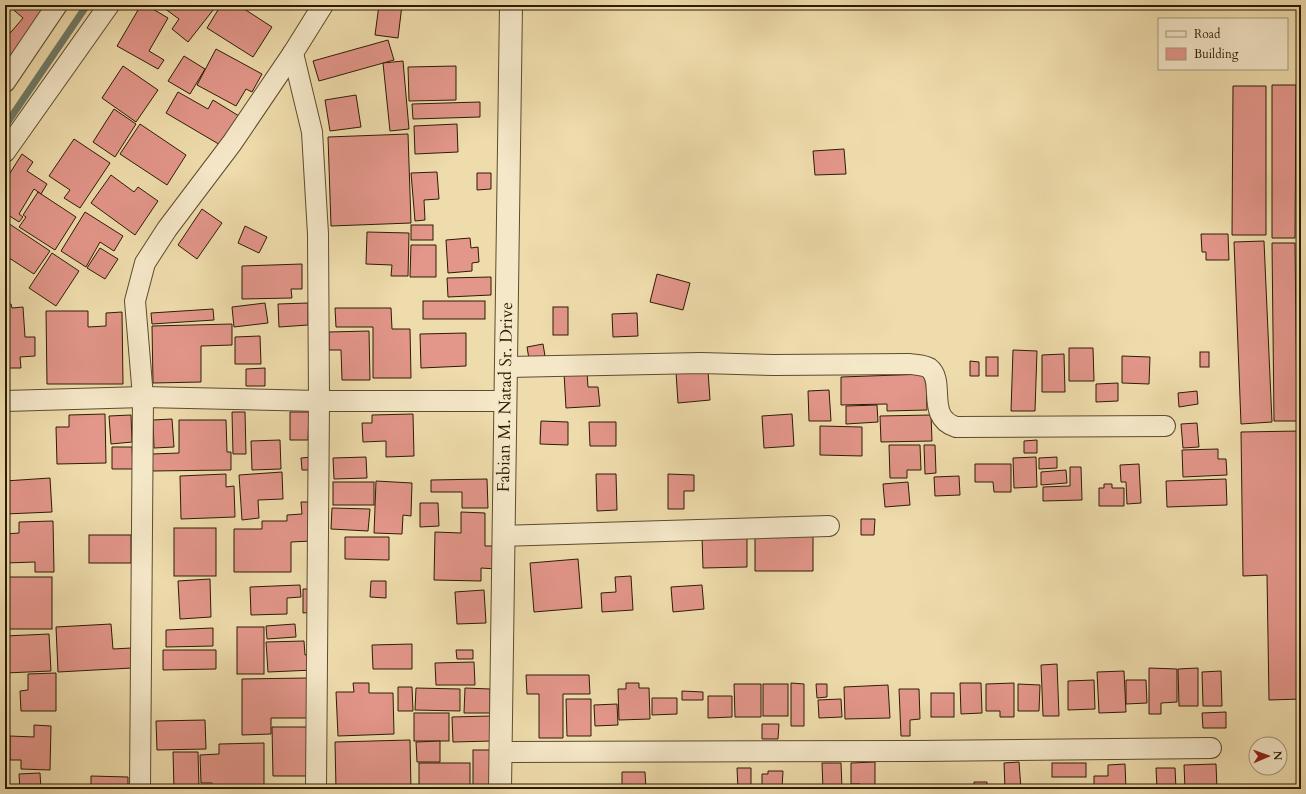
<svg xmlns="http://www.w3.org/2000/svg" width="1306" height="794" viewBox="0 0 1306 794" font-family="Cardo,serif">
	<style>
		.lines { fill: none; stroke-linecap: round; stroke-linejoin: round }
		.stream { stroke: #6e7b69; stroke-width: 7 }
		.building { fill: #e3968a; stroke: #2c1c04 }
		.minor-casing { stroke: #5d4c2e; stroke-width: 22 }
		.tertiary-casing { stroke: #5d4c2e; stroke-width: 24 }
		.minor { stroke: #f5e8c9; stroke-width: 20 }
		.tertiary { stroke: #f5e8c9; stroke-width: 22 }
		.labels { text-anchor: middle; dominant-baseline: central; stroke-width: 3; stroke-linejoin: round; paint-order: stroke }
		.street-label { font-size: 17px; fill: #2c1c04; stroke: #f5e8c9 }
	</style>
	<rect width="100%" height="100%" fill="#efdcac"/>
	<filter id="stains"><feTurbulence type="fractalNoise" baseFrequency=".005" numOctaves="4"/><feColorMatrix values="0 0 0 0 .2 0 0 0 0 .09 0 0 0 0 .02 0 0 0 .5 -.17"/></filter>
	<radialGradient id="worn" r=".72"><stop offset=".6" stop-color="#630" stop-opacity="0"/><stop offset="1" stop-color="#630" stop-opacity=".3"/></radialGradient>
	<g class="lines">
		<path class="stream" d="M5,126L87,5"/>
	</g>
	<g class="building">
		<path d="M8,5H41L49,11L5,63V39L23,18Z"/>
		<path d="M141,5H146L168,18L149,51L164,60L158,69L117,46Z"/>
		<path d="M167,5H217L188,42L172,29L179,19L164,8Z"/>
		<path d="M221,5H238L272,27L253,57L207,28Z"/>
		<path d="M278,5H286L284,9Z"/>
		<path d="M379,5H402L398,38L375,35Z"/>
		<path d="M388,40L394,60L319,81L313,61Z"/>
		<path d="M216,49L262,74L252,92L246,89L236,106L197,85Z"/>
		<path d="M184,56L205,69L190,94L168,81Z"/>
		<path d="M403,61L409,129L390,131L383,63Z"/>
		<path d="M123,66L158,90L136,122L102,98Z"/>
		<path d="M456,66V100L409,101L408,67Z"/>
		<path d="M1272,85H1296L1295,238H1272Z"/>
		<path d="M1233,86H1266V235H1232Z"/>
		<rect x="1300" y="86" width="1" height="152"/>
		<path d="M178,92L208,109L213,100L239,116L222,146L166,113Z"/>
		<path d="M356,95L361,127L330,131L325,100Z"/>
		<path d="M480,102V117L413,119L412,104Z"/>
		<path d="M114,109L136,124L115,157L93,142Z"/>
		<path d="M140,124L186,155L167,185L120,154Z"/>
		<path d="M457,124L458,152L415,154L414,126Z"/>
		<path d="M408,134L411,223L331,226L328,137Z"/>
		<path d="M74,139L110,163L80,208L64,198L70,190L49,176Z"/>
		<path d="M844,149L846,174L815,175L813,151Z"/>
		<path d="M22,154L33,162L27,171L47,184L41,194L34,189L19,214L23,217L19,222L5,213V181Z"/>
		<path d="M437,172L439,199L424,200L425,220L415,221L411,173Z"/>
		<path d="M477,173H491V189L477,190Z"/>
		<path d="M111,175L134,192L138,187L158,201L135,235L91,203Z"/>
		<path d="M38,192L76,217L55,250L19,227L26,217L23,215Z"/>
		<path d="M202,209L222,223L197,259L178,245Z"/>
		<path d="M85,212L123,236L114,251L100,242L86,267L61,251Z"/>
		<path d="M5,221L50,251L34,274L6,256L5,257Z"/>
		<rect x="411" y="225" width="22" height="15"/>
		<path d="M245,226L267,237L259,253L238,243Z"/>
		<path d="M367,232L409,233L408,276H391L392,265L366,264Z"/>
		<path d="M1201,234H1228L1229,260H1206V252H1202Z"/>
		<path d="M470,238L471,248L478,247L479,262L472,263V271L448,273L446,240Z"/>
		<path d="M1299,240H1301V422H1300Z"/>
		<path d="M1264,241L1272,422L1241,424L1234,242Z"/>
		<path d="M1272,243H1295L1297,421H1274Z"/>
		<path d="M411,245H436V277H410Z"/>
		<path d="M100,248L118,259L105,279L87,268Z"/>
		<path d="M52,253L79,271L56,306L29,288Z"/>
		<path d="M302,264V289H291L292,298L242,299V266Z"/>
		<path d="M657,274L690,283L683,310L650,302Z"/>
		<path d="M491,277V295L448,297L447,278Z"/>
		<rect x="423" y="301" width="62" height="18"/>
		<path d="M265,303L268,323L234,327L232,307Z"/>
		<path d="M308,303V325L279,327L278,304Z"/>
		<path d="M5,304H11L12,308L23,307L25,337H35V356L20,357L21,368H5Z"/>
		<rect x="553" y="307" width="15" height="28"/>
		<path d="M335,308H391L392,329H410L411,378H373V327H336Z"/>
		<path d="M213,309L214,320L152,324L151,313Z"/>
		<path d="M46,311H88V327L106,326V313L122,312L123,384H47Z"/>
		<path d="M637,313L638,336L613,337L612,314Z"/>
		<path d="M232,324V345L201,346V382L153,383L152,326Z"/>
		<path d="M369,331L370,380H342L341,350H329V332Z"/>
		<path d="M466,333V366L421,368L420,334Z"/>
		<path d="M260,336L261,364H235V337Z"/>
		<path d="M543,344L545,356L529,359L527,347Z"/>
		<path d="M1069,348H1093L1094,381H1069Z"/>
		<path d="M1013,350L1037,351L1035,411H1011Z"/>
		<rect x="1200" y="352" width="9" height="15"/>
		<path d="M1064,354L1065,392H1042V355Z"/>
		<path d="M1122,356L1150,357L1149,384L1122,383Z"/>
		<rect x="986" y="357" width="12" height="19"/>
		<path d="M970,361L979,362V376H970Z"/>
		<path d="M265,368V386H246V369Z"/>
		<path d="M708,371L710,400L678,403L676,372Z"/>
		<path d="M587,372L588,387H598L600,406L566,408L564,373Z"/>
		<path d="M926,374L927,410L887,411V404L841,405V377Z"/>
		<path d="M1118,383V401L1096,402V384Z"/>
		<path d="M829,390L831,421H809L808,391Z"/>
		<path d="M1197,391L1198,404L1179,407L1178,393Z"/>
		<path d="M877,405L878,422L846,424V406Z"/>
		<path d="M232,412H245L246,454H233Z"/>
		<path d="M290,412H309L308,440H290Z"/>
		<path d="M105,414L106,463L57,464L56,427H69V415Z"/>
		<path d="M413,414L414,456L386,457V441L363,442L362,423H372V415Z"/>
		<path d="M792,414L794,446L764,448L762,416Z"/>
		<path d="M131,415L132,442L111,444L109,416Z"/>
		<path d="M931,415L932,441L881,442L880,416Z"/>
		<path d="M172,419L174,447L154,448L153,420Z"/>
		<path d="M179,420H226L227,452H231V470L152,471V454L179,453Z"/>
		<path d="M541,421L568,422V445L540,444Z"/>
		<path d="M589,422H616V446H590Z"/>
		<path d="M1197,423L1199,447L1183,448L1181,424Z"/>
		<path d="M820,426L862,427V456L820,455Z"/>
		<path d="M1301,431V699L1269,700L1267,575L1243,576L1241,432Z"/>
		<path d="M280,440L281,469L252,470L251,441Z"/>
		<path d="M1037,440V453H1024V441Z"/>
		<path d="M889,445H920L921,470H907V478H890Z"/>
		<path d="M924,445H935L936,473L925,474Z"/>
		<path d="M112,447H132L133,469H112Z"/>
		<path d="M1218,449V459H1226L1227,475L1183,477L1182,450Z"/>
		<path d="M312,457L313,470H302L301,458Z"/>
		<path d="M366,457L367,478L334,479L333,458Z"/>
		<path d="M1036,457L1037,487L1014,488L1013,458Z"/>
		<path d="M1057,457V468L1039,469V458Z"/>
		<path d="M975,464H1011V492H994L993,482H975Z"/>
		<path d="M1139,464L1141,503L1127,504L1126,482H1121L1120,465Z"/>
		<path d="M1070,467H1081L1082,500L1043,501V487L1070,486Z"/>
		<path d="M1066,470L1067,483L1041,485V472Z"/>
		<path d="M282,472L283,499L258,500L259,518L242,520L239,475Z"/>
		<path d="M226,474V487L234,486L235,517L181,519L180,476Z"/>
		<path d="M596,474H616L617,510L597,511Z"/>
		<path d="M668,474L694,475V491H684V509H668Z"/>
		<path d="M959,476L960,495L935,496L934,477Z"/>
		<path d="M50,478L52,512L5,514V481Z"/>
		<path d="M487,479L488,508H462V492H431V480Z"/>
		<path d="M1226,479L1227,505L1167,507L1166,481Z"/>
		<path d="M376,481L412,483L411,516L403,515L402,534L374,533Z"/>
		<rect x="333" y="482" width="41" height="23"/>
		<path d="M908,482L910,505L885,507L883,484Z"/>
		<path d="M1104,484H1112V488H1124V506H1099V488H1104Z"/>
		<path d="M301,502H311V541L291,542V572H234V529H262V521H287V515L302,514Z"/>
		<path d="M420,503H438L439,526L420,527Z"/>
		<path d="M332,508L370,509L368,531L331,529Z"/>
		<path d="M461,512L485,513V546H497V569L481,568V581L434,580L435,532L461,533Z"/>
		<path d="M861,519H875L874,535H861Z"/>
		<path d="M53,521L54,572H35V562L5,563V534L19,533V522Z"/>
		<rect x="174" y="528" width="42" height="48"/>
		<path d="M813,534V571H755V535Z"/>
		<rect x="89" y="535" width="42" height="28"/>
		<path d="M747,536V567L703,568L702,537Z"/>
		<path d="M345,537H389V560L345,559Z"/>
		<path d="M578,559L582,608L534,612L530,563Z"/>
		<path d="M631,576L633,610L602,612L601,593L616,592L615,577Z"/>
		<rect x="5" y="577" width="47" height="52"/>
		<path d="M210,579L211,617L180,619L178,581Z"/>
		<path d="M371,581H386V598L370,597Z"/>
		<path d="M300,585L301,597L287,598V614L251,615L250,587Z"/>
		<path d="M702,585L704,609L673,612L671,587Z"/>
		<path d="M303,589H314V612L303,613Z"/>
		<path d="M484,590L486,623L457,624L455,592Z"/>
		<path d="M111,624L113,649L131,648L132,668L58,672L56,627Z"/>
		<path d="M295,624L296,637L267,639L266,626Z"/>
		<rect x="237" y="627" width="27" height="47"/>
		<path d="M213,628V646L166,647V630Z"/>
		<path d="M49,634L51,671L5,673V636Z"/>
		<path d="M304,641L305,655L313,654L314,670L268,672L266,642Z"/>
		<path d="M412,644V669H373L372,645Z"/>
		<path d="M163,650H216V669L163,670Z"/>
		<path d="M456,650H473V659H457Z"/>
		<path d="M474,662L475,685H436L435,663Z"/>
		<path d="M1057,664L1059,716H1043L1041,665Z"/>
		<path d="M1149,668L1177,669V702L1161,703V714H1149Z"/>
		<path d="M1198,668V706H1179L1178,669Z"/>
		<path d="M1124,671L1126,712L1099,713L1097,672Z"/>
		<path d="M1221,671L1222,706H1203L1202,672Z"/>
		<path d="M56,673V711H21L20,691L28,690V674Z"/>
		<path d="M526,675H589L590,694H563V738H539V694H527Z"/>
		<path d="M308,678V718H271V734L242,735V679Z"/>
		<path d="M1094,680L1095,709L1068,710V681Z"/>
		<path d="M1126,680H1146L1147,703L1126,704Z"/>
		<path d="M353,683H369V693H393L394,734L338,736L336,692H354Z"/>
		<path d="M626,683H639V688H649L650,719L619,720L618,689H626Z"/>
		<path d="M791,683L804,684V726H791Z"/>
		<path d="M960,683H981L982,713L961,714Z"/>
		<path d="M1014,683V717H1000V711H986V684Z"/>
		<path d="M734,684H761V717H735Z"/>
		<rect x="763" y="684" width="25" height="32"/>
		<path d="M816,684H827V697L817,698Z"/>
		<path d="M1018,684L1040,685L1039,711H1018Z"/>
		<path d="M888,685L890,718L845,719L844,687Z"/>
		<path d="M398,687H412L413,711H398Z"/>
		<path d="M416,688L460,689V711L415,710Z"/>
		<path d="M465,688L490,689V713H464Z"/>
		<path d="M899,689H919L920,719L910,720V736H901Z"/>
		<path d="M682,691L703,692V700H682Z"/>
		<rect x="931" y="693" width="23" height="24"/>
		<path d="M708,696H732V717L708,718Z"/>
		<path d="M652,698H677V714L652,715Z"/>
		<path d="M566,699H591V736H567Z"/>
		<path d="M841,699L842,717L819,718L818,700Z"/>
		<path d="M617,704L618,725L595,726L594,705Z"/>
		<path d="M1226,712V728H1203L1202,713Z"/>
		<rect x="414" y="713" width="35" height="28"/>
		<path d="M491,716L492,741L453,742L452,717Z"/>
		<path d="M205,720L206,749L157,750L156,721Z"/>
		<path d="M762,724H779L778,739H762Z"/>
		<path d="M34,725L51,726L50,770L21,769V760H10V736L34,737Z"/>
		<path d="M272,727H310L311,776H273Z"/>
		<path d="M410,740L411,789H336L335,742Z"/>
		<path d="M440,741V762H417L416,742Z"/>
		<path d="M264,743V789H213L212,783H201L200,755L219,754V744Z"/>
		<rect x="473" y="750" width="20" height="36"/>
		<path d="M173,752H198L199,787H211V789H174Z"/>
		<path d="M875,762V789H860V784H851V763Z"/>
		<path d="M1019,762L1021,789H1005L1004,763Z"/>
		<rect x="419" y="763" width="51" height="26"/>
		<path d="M822,763H841L842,789H823Z"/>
		<rect x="1052" y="763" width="34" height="14"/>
		<path d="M1125,764L1126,789H1094V776H1108V765Z"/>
		<path d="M1216,764L1217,789H1185L1184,765Z"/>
		<path d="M737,768H751V789H738Z"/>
		<path d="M1156,768H1175L1176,789H1157Z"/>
		<path d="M768,771H783L782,789H762V774H768Z"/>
		<path d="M622,772H645L646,789H622Z"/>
		<path d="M40,773L41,789H20L19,774Z"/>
		<path d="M91,776L128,777V789H91Z"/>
		<path d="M974,782H987V788L1004,789H974Z"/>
	</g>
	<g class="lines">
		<defs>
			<g id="minor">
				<path d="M293,53L312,132L318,234L319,401L316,789"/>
				<path d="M5,82L57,5"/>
				<path d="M5,152L109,5"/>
				<path d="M506,367L701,363L774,365L910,364C916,365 924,365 929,368C946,381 925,417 956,427L1165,426"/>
				<path d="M5,401L143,397L319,401H505"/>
				<path d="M503,536L829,526"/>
				<path d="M500,752L917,751L1211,748"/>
				<path d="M140,789L143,397L135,301L145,263L167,229L232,143L293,53L323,5"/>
			</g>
			<path id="tertiary" d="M500,789L511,5"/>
		</defs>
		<use href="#minor" class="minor-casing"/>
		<use href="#tertiary" class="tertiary-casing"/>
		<use href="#minor" class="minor"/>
		<use href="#tertiary" class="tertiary"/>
	</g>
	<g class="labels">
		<g class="street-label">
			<text transform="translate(505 397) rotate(-89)">Fabian M. Natad Sr. Drive</text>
		</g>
	</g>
	<rect width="1306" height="794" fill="none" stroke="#efdcac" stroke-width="20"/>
	<rect x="6" y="6" width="1294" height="782" fill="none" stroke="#2c1c04" stroke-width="2"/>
	<rect x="10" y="10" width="1286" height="774" fill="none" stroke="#2c1c04"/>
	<rect x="1158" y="18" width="130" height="52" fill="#f5e8c9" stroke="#a5967a"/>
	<rect x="1166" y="31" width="20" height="6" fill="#f5e8c9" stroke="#a5967a"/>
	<text x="1194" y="38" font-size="12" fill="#2c1c04">Road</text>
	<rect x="1166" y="48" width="20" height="12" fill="#e3968a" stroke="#a5967a"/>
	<text x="1194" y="58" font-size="12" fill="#2c1c04">Building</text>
	<g transform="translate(1268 756) rotate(88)"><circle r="19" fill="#f5e8c9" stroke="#a5967a"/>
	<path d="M0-3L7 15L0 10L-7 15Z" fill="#8f2418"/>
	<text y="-6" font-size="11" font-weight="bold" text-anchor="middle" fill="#2c1c04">N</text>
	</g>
	<rect width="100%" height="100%" filter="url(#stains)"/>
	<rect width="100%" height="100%" fill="url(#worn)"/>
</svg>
